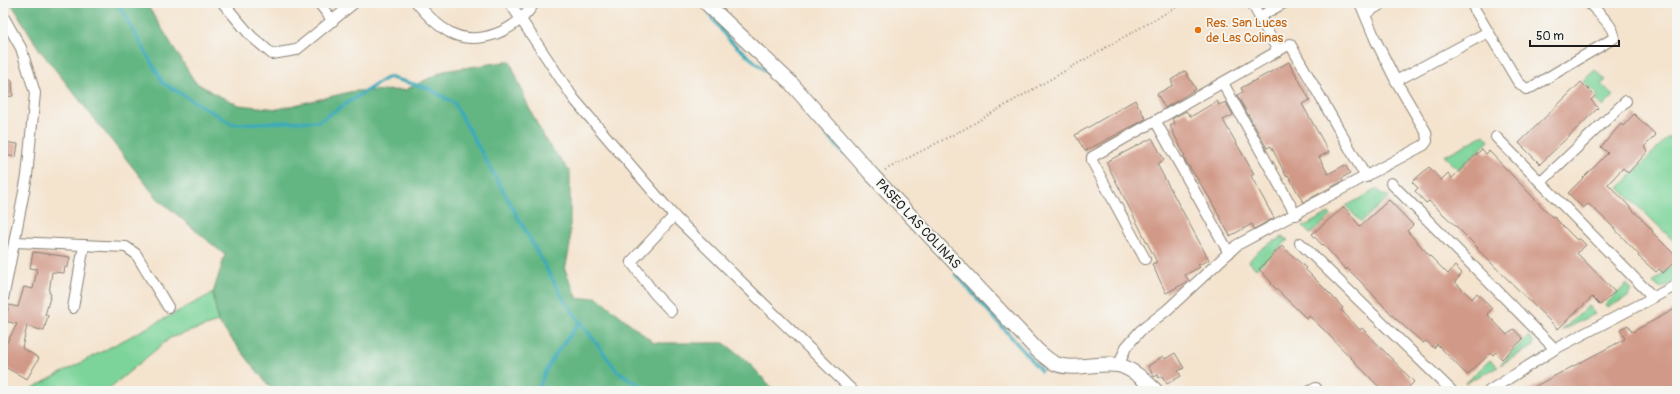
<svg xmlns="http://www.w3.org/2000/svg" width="1680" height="394" viewBox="0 0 1680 394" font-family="Pangolin,sans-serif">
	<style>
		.green { fill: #7bd49a; stroke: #4c785b }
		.forest { fill: #64b682; stroke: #40694f }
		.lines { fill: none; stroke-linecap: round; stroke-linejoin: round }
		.stream { stroke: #3caaba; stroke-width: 3.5 }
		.building { fill: #d19987 }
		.street-casing { stroke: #888074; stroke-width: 12 }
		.secondary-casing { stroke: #888074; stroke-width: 16 }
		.path { stroke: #888074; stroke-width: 2; stroke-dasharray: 1 3; stroke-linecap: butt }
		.street { stroke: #fff; stroke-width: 10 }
		.secondary { stroke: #fff; stroke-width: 14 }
		.food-dot { fill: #e8710a; stroke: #f6f6f2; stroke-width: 1.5 }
		.labels { text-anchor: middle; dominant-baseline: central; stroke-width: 3.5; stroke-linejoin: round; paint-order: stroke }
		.food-label { font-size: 13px; fill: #c56008; stroke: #f6f6f2; text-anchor: start }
		.street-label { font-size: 13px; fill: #1c1c1c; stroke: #f6f6f2 }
	</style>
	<rect width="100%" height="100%" fill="#f6f6f2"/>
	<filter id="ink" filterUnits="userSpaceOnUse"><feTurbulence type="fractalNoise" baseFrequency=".025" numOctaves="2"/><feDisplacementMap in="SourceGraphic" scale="8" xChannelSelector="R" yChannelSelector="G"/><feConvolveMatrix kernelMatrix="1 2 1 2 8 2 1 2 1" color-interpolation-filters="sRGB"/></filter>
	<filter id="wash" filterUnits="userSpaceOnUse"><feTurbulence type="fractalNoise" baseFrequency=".012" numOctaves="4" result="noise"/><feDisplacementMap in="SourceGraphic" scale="16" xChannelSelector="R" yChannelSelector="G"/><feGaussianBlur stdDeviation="0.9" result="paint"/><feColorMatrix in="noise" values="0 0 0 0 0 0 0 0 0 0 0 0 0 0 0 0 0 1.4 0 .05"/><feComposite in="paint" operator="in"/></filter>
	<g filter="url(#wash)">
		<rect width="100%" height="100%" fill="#f4e3cd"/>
		<g class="green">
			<path d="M1595,70L1606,80L1602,84L1614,96L1603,107L1595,100L1598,96L1583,81Z"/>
			<path d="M1484,135L1489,141L1458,169L1444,156Z"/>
			<path d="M1668,137L1677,146V244L1619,188Z"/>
			<path d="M1377,189L1383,195L1390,196L1361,222L1346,206Z"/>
			<path d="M1329,213L1331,216L1310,234L1303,227Z"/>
			<path d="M1283,237L1288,240L1256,269L1249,262C1257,249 1270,243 1283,237Z"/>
			<path d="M1675,264L1677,267V280L1661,289L1652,282Z"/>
			<path d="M1627,284L1631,290L1628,297L1608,307L1605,305Z"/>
			<path d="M213,293L218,322L170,338L106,391H27Z"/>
			<path d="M1588,306L1595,314L1561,331Z"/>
			<path d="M1528,336L1533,341V346L1500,365Z"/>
			<path d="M1490,360L1498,367L1465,383Z"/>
		</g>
		<path class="forest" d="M11,3H146L195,82L215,94L239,105L278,109L354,91L405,90L444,71L510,61L528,106L546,141L570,172V245L565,270L578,299L597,297L654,343H724L746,360L775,391H273L218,322L213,293L225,255L157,198L39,49Z"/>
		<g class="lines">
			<g class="stream">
				<path d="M118,3L163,83L232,124L319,121L388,77L428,88L454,103L564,300L617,371L649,391"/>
				<path d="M710,15L729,40L786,88"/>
				<path d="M812,118L844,154"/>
				<path d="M956,274L1041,371"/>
				<path d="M539,391C543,366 565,342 580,322"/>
			</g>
		</g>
		<g id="blocks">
			<g class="building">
				<path d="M1289,62L1310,100L1302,104L1329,152L1319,157L1328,174L1345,165L1350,173L1342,178L1343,181L1303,202L1288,175L1286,176L1271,146L1267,148L1237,95L1243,92L1241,88Z"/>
				<path d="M1185,71L1196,89L1165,108L1157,94L1173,85L1171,80Z"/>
				<path d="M3,80H12L13,96L3,97Z"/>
				<path d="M1581,82L1595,96L1591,100L1598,108L1540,164L1519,143Z"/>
				<path d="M1135,100L1146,119L1085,151L1075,135Z"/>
				<path d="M1217,101L1219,105L1226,102L1233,115L1223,120L1254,174L1251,176L1274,218L1254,229L1252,224L1230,236L1209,197L1183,157L1185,156L1170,126L1175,124L1172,119L1186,111L1190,116H1192Z"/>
				<path d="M1634,114L1656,135L1644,147L1648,151L1628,173L1623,168L1608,184L1653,231L1652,232L1677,257V259L1663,273L1659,269L1656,272L1638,256L1639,255L1612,226L1591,206L1588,204L1583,208L1568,193L1608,153L1601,147L1621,124L1623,126Z"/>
				<path d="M1152,138L1164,160L1157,164L1209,260L1198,265L1200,267L1185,275L1189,281L1166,293L1152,264L1157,262L1106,162Z"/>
				<path d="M3,142L18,144L16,157L3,155Z"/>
				<path d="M1482,149L1486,154L1489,151L1552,217L1553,216L1577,240L1579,238L1586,245L1577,253L1615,292L1600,305L1592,297L1558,329L1477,249L1478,248L1458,228L1429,201L1426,203L1415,191L1418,188L1412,182L1429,167L1441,180L1448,173L1452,178Z"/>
				<path d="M1389,200L1413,225L1407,231L1430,256L1448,274L1455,266L1462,273L1455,282L1472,299L1477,293L1492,309L1487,314L1507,335L1514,329L1523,339L1502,359L1496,352L1493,355L1491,353L1467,375L1437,344L1434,348L1426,341L1423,343L1396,319L1360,281L1347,268L1346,270L1323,244L1322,245L1312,234L1344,207L1360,226Z"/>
				<path d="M1282,246L1306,268L1305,269L1331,295L1343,308L1341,310L1360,330L1362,328L1414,382L1405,391H1383L1322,328L1309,316L1307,319L1271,284L1272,283L1259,269Z"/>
				<path d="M33,252L70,257L68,267H65L64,273L52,272L49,293L51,294L45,315H48L44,331L27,326L22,348L39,358L27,379L3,366V342L6,344L17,324L5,321L9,305L18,307L24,287L33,289L37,269L30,268Z"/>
				<path d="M1677,308V386L1667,391H1526L1625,339L1620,329L1628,325L1632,332Z"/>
				<path d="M1175,353L1184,368L1178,371L1181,376L1167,384L1162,376L1159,378L1158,375L1154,377L1148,366L1163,356L1165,359Z"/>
			</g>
		</g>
	</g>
	<g filter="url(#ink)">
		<use href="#blocks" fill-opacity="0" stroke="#888074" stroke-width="1"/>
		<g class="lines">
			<defs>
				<g id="street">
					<path d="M223,3L251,36L272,54L296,50L354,3"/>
					<path d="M319,3L333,21"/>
					<path d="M417,3C426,14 436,25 449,32C477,48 519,30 534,3"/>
					<path d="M510,3L574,99L674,216L853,391"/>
					<path d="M1252,3L1278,51"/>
					<path d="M1471,3L1518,82L1526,89L1532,87L1614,38C1615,26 1596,11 1589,3"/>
					<path d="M1365,14L1383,3"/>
					<path d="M3,16L21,48L35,93L27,176L3,299"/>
					<path d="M1259,17L1284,3"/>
					<path d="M1396,81L1488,32"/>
					<path d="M1223,83L1296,215"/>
					<path d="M1156,122L1229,253"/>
					<path d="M1496,137L1653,297"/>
					<path d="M1541,182L1626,101"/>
					<path d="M1391,183L1555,349"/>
					<path d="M15,242L126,247L136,254L168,307"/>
					<path d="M1300,243L1452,391"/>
					<path d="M1145,259L1092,161V157L1290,44L1366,177"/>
					<path d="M73,308L84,245"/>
					<path d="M671,311L654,293L631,262L674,216"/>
					<path d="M1119,365L1126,347L1140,331L1167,310L1237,245L1424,145L1427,141L1426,132L1396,81L1376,41L1360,3"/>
					<path d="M1310,391L1316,388"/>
					<path d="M1489,391L1555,349L1677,285"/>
				</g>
				<path id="secondary" d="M706,3L790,82L873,176L1038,351C1043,355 1049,361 1056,364C1075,371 1097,362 1118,365C1131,368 1147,382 1156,391"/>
			</defs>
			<use href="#street" class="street-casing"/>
			<use href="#secondary" class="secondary-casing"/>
			<path class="path" d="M885,170L966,128L1183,3"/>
			<use href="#street" class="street"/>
			<use href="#secondary" class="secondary"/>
		</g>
	</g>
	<circle class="food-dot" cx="1198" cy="30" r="4"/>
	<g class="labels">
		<g class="food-label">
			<text x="1206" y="23">Res. San Lucas<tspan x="1206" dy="15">de Las Colinas</tspan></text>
		</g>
		<g class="street-label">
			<text transform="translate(918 224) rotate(47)">PASEO LAS COLINAS</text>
		</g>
	</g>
	<rect width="1680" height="394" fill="none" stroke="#f6f6f2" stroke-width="16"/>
	<path d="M1530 40v6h89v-6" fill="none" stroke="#1c1c1c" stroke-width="2"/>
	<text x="1536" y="40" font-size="12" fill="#1c1c1c" stroke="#f6f6f2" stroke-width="3" paint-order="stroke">50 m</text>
</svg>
